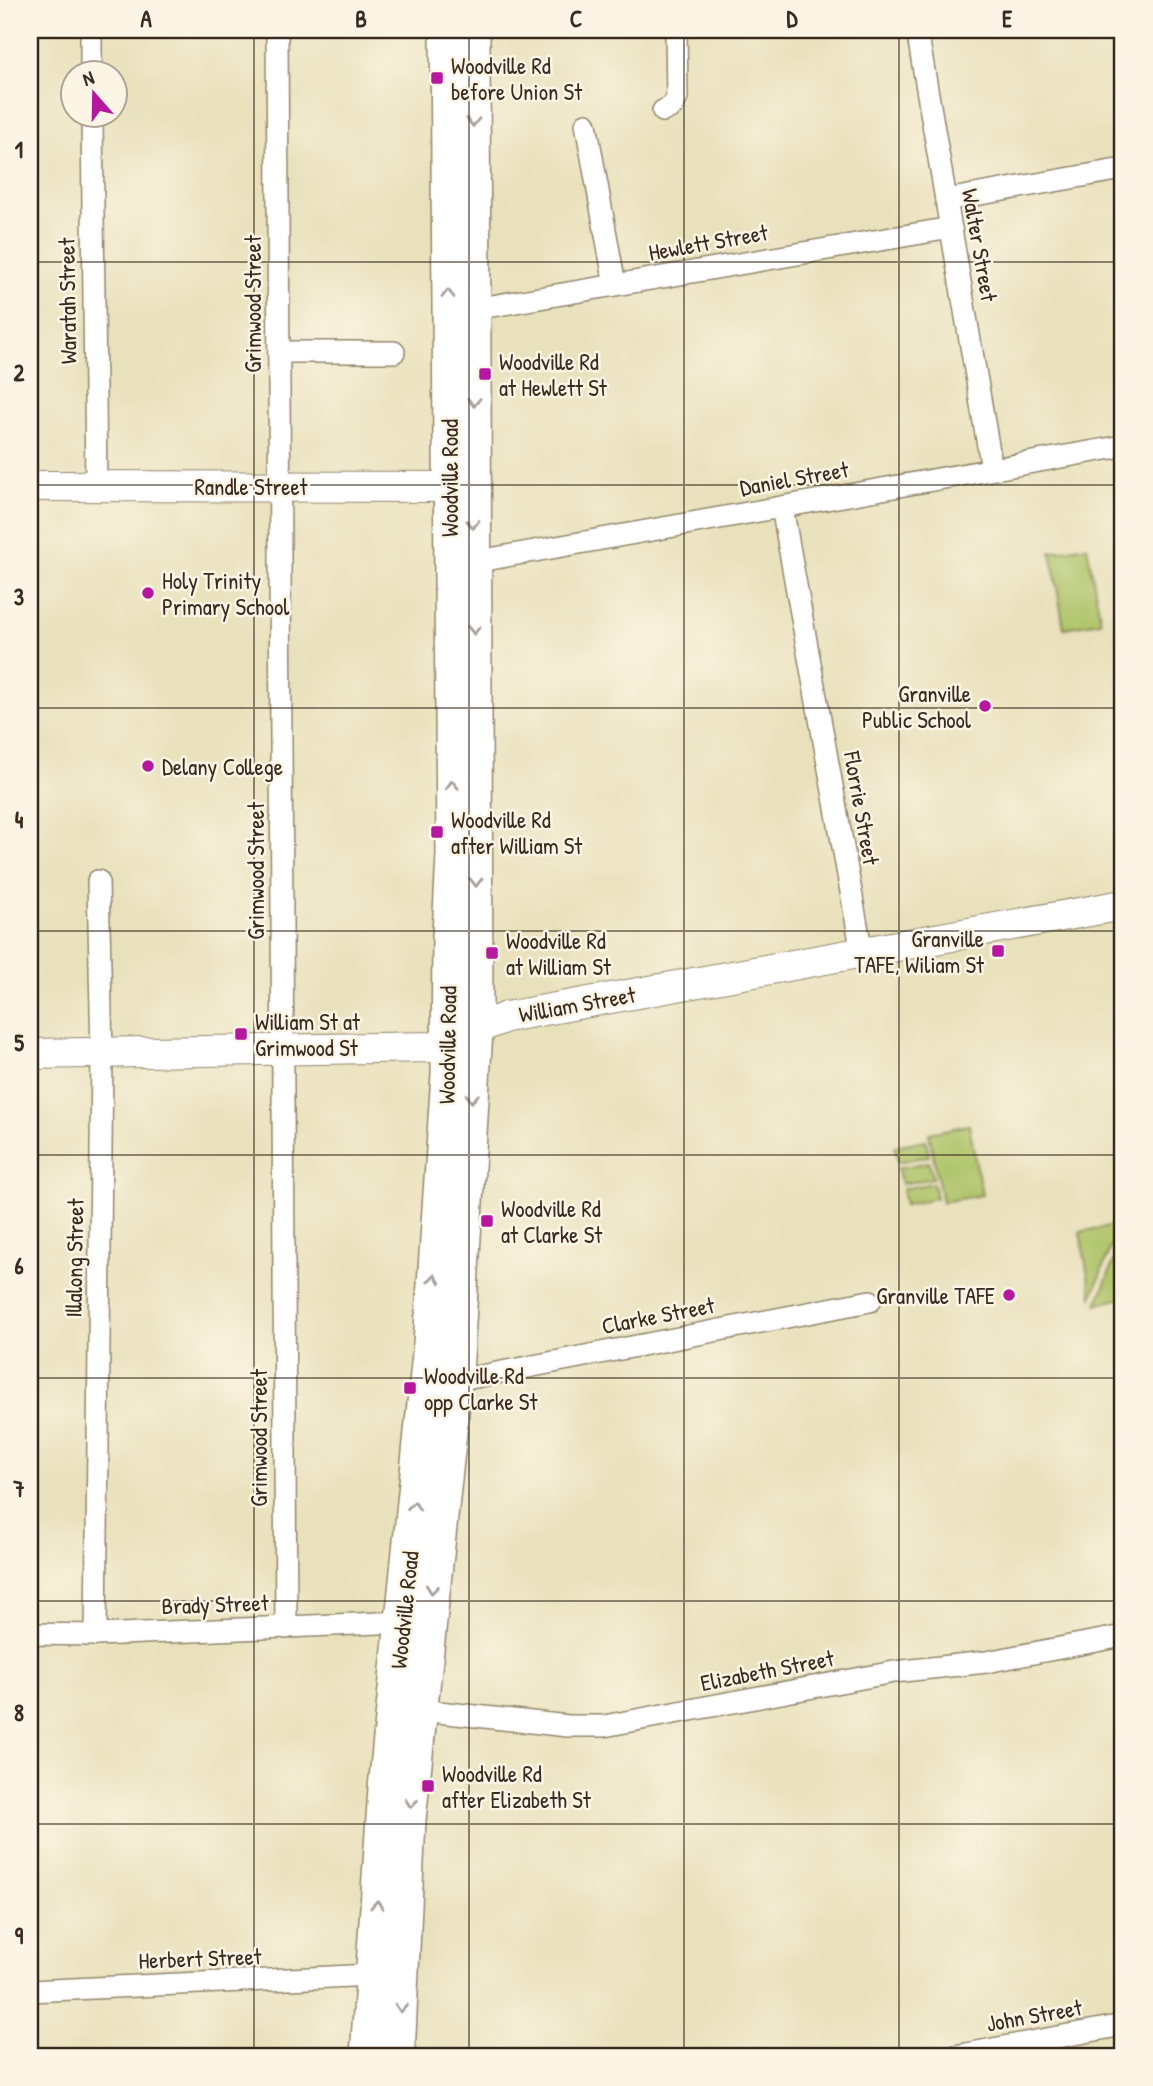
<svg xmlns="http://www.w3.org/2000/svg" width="1153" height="2086" viewBox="0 0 1153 2086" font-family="'Patrick Hand',sans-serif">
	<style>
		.green { fill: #adc367; stroke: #747642; stroke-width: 2 }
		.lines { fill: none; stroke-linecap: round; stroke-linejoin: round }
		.street-casing { stroke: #92866d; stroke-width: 24 }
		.secondary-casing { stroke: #92866d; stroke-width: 32 }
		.primary-casing { stroke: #92866d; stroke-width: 36 }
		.street { stroke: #fff; stroke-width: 21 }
		.secondary { stroke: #fff; stroke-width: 30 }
		.primary { stroke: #fff; stroke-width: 33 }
		.oneway { stroke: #a79f9a }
		.grid { fill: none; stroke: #3b2a1e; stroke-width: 2; stroke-opacity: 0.55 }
		.poi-dot { fill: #b5179e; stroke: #fcf5e5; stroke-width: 2.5 }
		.labels { text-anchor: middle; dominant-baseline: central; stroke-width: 5; stroke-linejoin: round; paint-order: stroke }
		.poi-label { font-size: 23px; fill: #3b2a1e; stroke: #fcf5e5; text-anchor: start }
		.street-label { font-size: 23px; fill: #3b2a1e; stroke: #fcf5e5 }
		.neatline { fill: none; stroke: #3b2a1e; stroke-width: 2.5 }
		.grid-label { font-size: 23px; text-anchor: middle; font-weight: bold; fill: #3b2a1e }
	</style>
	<rect width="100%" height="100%" fill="#fcf5e5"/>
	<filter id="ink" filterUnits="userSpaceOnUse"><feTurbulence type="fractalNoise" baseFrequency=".0143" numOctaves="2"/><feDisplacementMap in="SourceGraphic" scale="14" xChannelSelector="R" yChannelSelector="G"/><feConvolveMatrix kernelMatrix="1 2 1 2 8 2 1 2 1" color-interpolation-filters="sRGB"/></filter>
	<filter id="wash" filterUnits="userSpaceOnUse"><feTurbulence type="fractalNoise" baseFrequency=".00686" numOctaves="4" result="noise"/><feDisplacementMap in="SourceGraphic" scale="28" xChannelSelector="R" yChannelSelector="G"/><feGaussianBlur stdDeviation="1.57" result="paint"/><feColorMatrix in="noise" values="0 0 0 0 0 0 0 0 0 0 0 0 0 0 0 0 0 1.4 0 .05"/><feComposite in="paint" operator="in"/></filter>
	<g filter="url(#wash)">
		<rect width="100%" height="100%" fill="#e9e1bc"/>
		<g class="green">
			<path d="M1087,546L1101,622L1064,628L1051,552Z"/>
			<path d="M969,1125L982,1195L942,1202L929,1133Z"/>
			<path d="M926,1140L929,1156L898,1162L894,1146Z"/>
			<path d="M929,1162L933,1178L901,1184L898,1168Z"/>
			<path d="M933,1183L936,1198L905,1205L902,1189Z"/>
			<path d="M1119,1224L1092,1297L1080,1232Z"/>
			<path d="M1123,1237V1298L1097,1304Z"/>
		</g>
	</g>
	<g filter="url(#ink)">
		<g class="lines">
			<defs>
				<g id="street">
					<path d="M91,30V74"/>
					<path d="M277,30L286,1628"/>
					<path d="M917,30L992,469"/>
					<path d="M663,111L673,106L677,97L676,30"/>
					<path d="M92,116L96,486"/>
					<path d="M586,124L615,285"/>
					<path d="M946,200L1123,169"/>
					<path d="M474,309L951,228"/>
					<path d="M279,352H394"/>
					<path d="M782,507L862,953"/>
					<path d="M473,562L1123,446"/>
					<path d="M456,1375L476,1377L870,1301"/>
					<path d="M30,1634L96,1635L403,1622"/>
					<path d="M96,1635L102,1053L98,881"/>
					<path d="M420,1710L568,1726H604L894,1672L986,1662L1123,1636"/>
					<path d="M30,1991L372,1975"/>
					<path d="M955,2056L1123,2025"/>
				</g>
				<g id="secondary">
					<path d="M30,486L473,487"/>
					<path d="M30,1054L434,1047L506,1017L1123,905"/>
				</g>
				<g id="primary">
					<path d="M367,2056L385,1788L430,1344L448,1074L449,936L453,854L447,30"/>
					<path d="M398,2056L409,1820L456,1375L476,1030L473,30"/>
				</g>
			</defs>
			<use href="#street" class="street-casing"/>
			<use href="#secondary" class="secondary-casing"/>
			<use href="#primary" class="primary-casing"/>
			<use href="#street" class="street"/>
			<use href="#secondary" class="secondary"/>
			<use href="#primary" class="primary"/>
		</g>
		<defs><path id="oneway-chevron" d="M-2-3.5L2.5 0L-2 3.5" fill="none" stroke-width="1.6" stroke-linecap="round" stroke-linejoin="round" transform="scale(1.75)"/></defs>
		<g class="oneway">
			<use href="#oneway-chevron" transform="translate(473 122) rotate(90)"/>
			<use href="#oneway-chevron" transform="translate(448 294) rotate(-90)"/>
			<use href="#oneway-chevron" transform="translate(474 402) rotate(90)"/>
			<use href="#oneway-chevron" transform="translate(473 524) rotate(89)"/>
			<use href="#oneway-chevron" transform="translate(474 630) rotate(90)"/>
			<use href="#oneway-chevron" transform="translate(452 785) rotate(-91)"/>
			<use href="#oneway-chevron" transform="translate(476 882) rotate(90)"/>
			<use href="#oneway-chevron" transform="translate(472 1098) rotate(93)"/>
			<use href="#oneway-chevron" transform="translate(434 1279) rotate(-86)"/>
			<use href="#oneway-chevron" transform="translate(414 1506) rotate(-84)"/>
			<use href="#oneway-chevron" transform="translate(432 1589) rotate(96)"/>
			<use href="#oneway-chevron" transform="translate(411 1803) rotate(96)"/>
			<use href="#oneway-chevron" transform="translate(377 1905) rotate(-86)"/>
			<use href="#oneway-chevron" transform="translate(401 2008) rotate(94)"/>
		</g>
	</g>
	<path class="grid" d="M254,30V2056M469,30V2056M684,30V2056M899,30V2056M30,262H1123M30,485H1123M30,708H1123M30,931H1123M30,1155H1123M30,1378H1123M30,1601H1123M30,1824H1123"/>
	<g class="poi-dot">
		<rect x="430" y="71" width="14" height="14" rx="3.5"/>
		<rect x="478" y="367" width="14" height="14" rx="3.5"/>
		<circle cx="148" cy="593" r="7"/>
		<circle cx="985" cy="706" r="7"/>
		<circle cx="148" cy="766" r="7"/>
		<rect x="430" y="825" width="14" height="14" rx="3.5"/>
		<rect x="991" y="944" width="14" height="14" rx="3.5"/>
		<rect x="485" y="946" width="14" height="14" rx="3.5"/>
		<rect x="234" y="1027" width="14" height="14" rx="3.5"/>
		<rect x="480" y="1214" width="14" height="14" rx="3.5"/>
		<circle cx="1009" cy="1295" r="7"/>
		<rect x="403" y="1381" width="14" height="14" rx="3.5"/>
		<rect x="421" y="1779" width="14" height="14" rx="3.5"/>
	</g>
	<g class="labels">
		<g class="poi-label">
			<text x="451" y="65">Woodville Rd<tspan x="451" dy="26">before Union St</tspan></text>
			<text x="499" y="361">Woodville Rd<tspan x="499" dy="26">at Hewlett St</tspan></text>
			<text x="162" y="580">Holy Trinity<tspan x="162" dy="26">Primary School</tspan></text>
			<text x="971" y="693" text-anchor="end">Granville<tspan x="971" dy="26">Public School</tspan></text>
			<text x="162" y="766">Delany College</text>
			<text x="451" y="819">Woodville Rd<tspan x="451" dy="26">after William St</tspan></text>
			<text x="984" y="938" text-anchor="end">Granville<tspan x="984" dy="26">TAFE, Wiliam St</tspan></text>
			<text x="506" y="940">Woodville Rd<tspan x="506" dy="26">at William St</tspan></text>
			<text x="255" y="1021">William St at<tspan x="255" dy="26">Grimwood St</tspan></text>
			<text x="501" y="1208">Woodville Rd<tspan x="501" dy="26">at Clarke St</tspan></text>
			<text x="995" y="1295" text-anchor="end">Granville TAFE</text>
			<text x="424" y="1375">Woodville Rd<tspan x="424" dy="26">opp Clarke St</tspan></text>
			<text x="442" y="1773">Woodville Rd<tspan x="442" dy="26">after Elizabeth St</tspan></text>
		</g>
		<g class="street-label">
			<text transform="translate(708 242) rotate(-10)">Hewlett Street</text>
			<text transform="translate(980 245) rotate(80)">Walter Street</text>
			<text transform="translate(67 301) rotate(-91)">Waratah Street</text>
			<text transform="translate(252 304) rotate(-90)">Grimwood Street</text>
			<text transform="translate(449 478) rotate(-90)">Woodville Road</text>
			<text transform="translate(794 478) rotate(-10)">Daniel Street</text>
			<text x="251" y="486">Randle Street</text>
			<text transform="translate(862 808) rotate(80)">Florrie Street</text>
			<text transform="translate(255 871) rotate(-90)">Grimwood Street</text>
			<text transform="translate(577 1004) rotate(-10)">William Street</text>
			<text transform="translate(447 1045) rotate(-89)">Woodville Road</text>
			<text transform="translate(74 1258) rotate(-89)">Illalong Street</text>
			<text transform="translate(658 1315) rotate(-11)">Clarke Street</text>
			<text transform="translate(258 1438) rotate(-90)">Grimwood Street</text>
			<text transform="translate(215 1604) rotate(-2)">Brady Street</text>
			<text transform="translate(404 1610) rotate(-84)">Woodville Road</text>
			<text transform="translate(767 1670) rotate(-11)">Elizabeth Street</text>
			<text transform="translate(200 1958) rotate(-2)">Herbert Street</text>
			<text transform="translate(1034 2015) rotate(-10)">John Street</text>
		</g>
	</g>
	<rect width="1153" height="2086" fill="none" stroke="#fcf5e5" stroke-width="77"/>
	<g transform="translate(94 94) rotate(340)"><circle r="33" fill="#fcf5e5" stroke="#afa495" stroke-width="2"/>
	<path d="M0-5L12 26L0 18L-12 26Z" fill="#b5179e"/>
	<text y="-10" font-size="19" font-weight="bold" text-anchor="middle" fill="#3b2a1e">N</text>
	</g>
	<rect x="38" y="38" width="1076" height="2010" class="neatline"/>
	<g class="grid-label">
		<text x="146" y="27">A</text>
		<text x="361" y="27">B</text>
		<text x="576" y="27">C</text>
		<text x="792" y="27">D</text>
		<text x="1007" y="27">E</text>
		<text x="19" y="158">1</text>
		<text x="19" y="381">2</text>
		<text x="19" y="605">3</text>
		<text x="19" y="828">4</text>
		<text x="19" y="1051">5</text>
		<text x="19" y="1274">6</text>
		<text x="19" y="1497">7</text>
		<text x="19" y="1721">8</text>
		<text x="19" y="1944">9</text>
	</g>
</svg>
